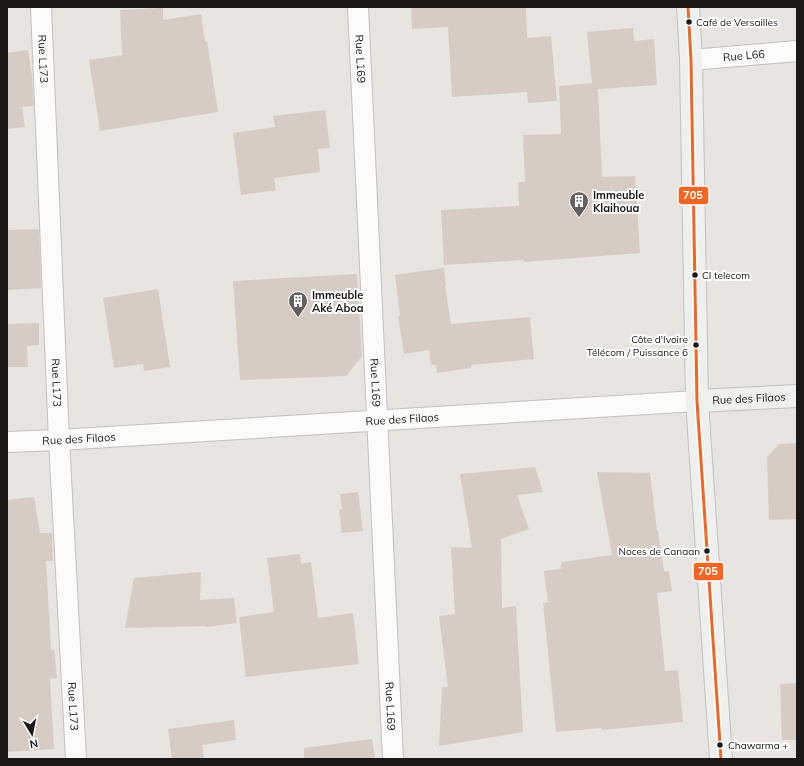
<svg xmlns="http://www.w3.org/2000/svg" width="804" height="766" viewBox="0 0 804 766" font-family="Mulish,sans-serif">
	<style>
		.building { fill: #d6ccc4 }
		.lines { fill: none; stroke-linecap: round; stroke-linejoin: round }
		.street-casing { stroke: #c3c0bd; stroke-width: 22 }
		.secondary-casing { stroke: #c3c0bd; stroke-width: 24 }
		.street { stroke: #fcfbfa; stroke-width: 20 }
		.secondary { stroke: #edf0ed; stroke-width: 22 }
		.bus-1-casing { stroke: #fff; stroke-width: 6 }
		.bus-1 { stroke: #f26522; stroke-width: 3 }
		.bus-dot { fill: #1b1816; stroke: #fff; stroke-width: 1.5 }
		.labels { text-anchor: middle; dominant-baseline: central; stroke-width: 4; stroke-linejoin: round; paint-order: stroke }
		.bus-label { font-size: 10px; fill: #1b1816; stroke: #fff; text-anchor: start }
		.street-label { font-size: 11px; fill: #1b1816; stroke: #fff }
		.poi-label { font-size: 11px; font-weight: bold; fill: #1b1816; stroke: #fff; text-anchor: start }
		.line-badge { stroke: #fff; stroke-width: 1.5 }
		.badge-label { font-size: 11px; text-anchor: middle; font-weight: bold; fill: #fff }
	</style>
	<rect width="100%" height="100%" fill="#e8e4e0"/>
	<g class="building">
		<path d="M411,7H526L527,38L551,36L557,101L528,103L527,92L452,97L448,27L412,29Z"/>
		<path d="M163,8V20L201,14L205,42L207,41L218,112L100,131L89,60L122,55L120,10Z"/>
		<path d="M633,28L634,41L654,39L657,85L598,89L602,177L635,176L640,253L524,262V260L444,265L441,210L519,206L518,182H525L523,135L561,134L559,86L592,83L587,32Z"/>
		<path d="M28,50L32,77L34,106L22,107L25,127L7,129V53Z"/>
		<path d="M325,110L330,148L318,149L320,172L274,178L276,190L241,195L233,133L275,127L273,116Z"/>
		<path d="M39,229L41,288L7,290V230Z"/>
		<path d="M444,268L446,286H445L451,324L530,317L534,359L471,365V368L437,373L436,365H431L429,350L404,354L398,316H400L395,275Z"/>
		<path d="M357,274L362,356L346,376L240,380L233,281Z"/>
		<path d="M158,289L170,367L144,371L143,364L114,368L103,298Z"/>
		<path d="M39,323V345L27,346L28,367H7V324Z"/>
		<path d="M797,443V519L769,520L767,457L779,444Z"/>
		<path d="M535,467L543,492L517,495L529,529L501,539L502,608L516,606L523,732L439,746L442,687H448L439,616L455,614L451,547L472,548L460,474Z"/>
		<path d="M597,472L650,473L657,531H658L664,571H669L672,591L657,593L665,671L678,670L683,722L602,730L601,728L556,732L543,603L548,602L544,571L561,569V562L612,555Z"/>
		<path d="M358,492L363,531L342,533L339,510L342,509L340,494Z"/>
		<path d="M34,497L40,533H52L53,561H46L51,650H54L57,678L50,679L54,749L7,752V500Z"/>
		<path d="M300,554L301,564L311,562L318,618L353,613L359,664L246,677L239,617L274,612L267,558Z"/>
		<path d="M201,572L200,600L234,598L237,623L206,627V626L125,628L134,578Z"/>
		<path d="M797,683V740H782L780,684Z"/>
		<path d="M234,720L236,740L202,745L204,759H172L168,729Z"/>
		<path d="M372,739L375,759H304V748Z"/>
	</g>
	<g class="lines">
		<defs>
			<g id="street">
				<path id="s1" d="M41,7L59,440L76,759"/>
				<path id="s2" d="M358,7L393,759"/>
				<path id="s3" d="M691,60L797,51"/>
				<path id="s4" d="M7,442L59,440L697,401"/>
			</g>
			<g id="secondary">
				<path d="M688,7L691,60L697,401L721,759"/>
				<path id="s5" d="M697,401L797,396"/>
			</g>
		</defs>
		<use href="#street" class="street-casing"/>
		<use href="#secondary" class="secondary-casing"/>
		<use href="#street" class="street"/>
		<use href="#secondary" class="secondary"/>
		<defs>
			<path id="bus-1" d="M688,7L691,60L697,401L721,759"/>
		</defs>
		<use href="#bus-1" class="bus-1-casing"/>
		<use href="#bus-1" class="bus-1"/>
	</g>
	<defs>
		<symbol id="building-pin" viewBox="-11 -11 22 30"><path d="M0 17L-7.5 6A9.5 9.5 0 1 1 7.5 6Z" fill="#635f5d" stroke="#fff"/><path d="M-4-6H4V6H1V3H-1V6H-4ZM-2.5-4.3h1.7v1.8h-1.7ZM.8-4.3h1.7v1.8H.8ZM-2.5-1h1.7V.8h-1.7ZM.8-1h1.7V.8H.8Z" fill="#fff"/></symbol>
	</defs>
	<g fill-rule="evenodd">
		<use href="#building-pin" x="568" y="190" width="22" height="30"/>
		<use href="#building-pin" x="287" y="290" width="22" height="30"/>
	</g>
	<g class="bus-dot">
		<circle cx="689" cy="22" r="3.5"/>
		<circle cx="695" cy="275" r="3.5"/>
		<circle cx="696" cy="345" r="3.5"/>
		<circle cx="707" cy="551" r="3.5"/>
		<circle cx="720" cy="745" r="3.5"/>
	</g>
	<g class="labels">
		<g class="bus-label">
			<text x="696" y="22">Café de Versailles</text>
			<text x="702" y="275">CI telecom</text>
			<text x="688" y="339" text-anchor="end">Côte d'Ivoire<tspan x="688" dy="13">Télécom / Puissance 6</tspan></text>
			<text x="700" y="551" text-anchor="end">Noces de Canaan</text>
			<text x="728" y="745">Chawarma +</text>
		</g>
		<g class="street-label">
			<text stroke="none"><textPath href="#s3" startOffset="53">Rue L66</textPath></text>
			<text stroke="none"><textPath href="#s1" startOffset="52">Rue L173</textPath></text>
			<text stroke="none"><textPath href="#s2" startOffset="52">Rue L169</textPath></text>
			<text stroke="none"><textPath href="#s1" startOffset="376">Rue L173</textPath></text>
			<text stroke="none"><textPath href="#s2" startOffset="376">Rue L169</textPath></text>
			<text stroke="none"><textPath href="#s5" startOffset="52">Rue des Filaos</textPath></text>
			<text stroke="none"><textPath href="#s4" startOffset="396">Rue des Filaos</textPath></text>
			<text stroke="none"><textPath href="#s4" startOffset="72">Rue des Filaos</textPath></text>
			<text stroke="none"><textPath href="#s1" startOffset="700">Rue L173</textPath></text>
			<text stroke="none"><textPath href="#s2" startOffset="700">Rue L169</textPath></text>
		</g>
		<g class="poi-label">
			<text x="593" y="195">Immeuble<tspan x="593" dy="13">Klaihoua</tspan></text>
			<text x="312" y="295">Immeuble<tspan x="312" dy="13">Aké Aboa</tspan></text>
		</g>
	</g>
	<g class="line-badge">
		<rect x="678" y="186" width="31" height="19" rx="4" fill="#f26522"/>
		<rect x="693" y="562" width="31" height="19" rx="4" fill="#f26522"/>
	</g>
	<g class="badge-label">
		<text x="693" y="199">705</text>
		<text x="708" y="575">705</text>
	</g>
	<rect width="804" height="766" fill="none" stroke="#1b1816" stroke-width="16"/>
	<g transform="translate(32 734) rotate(170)" stroke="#ffffff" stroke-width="3" paint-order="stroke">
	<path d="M0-3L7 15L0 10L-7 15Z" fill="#1b1816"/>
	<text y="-6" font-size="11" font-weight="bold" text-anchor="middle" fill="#1b1816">N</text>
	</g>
</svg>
